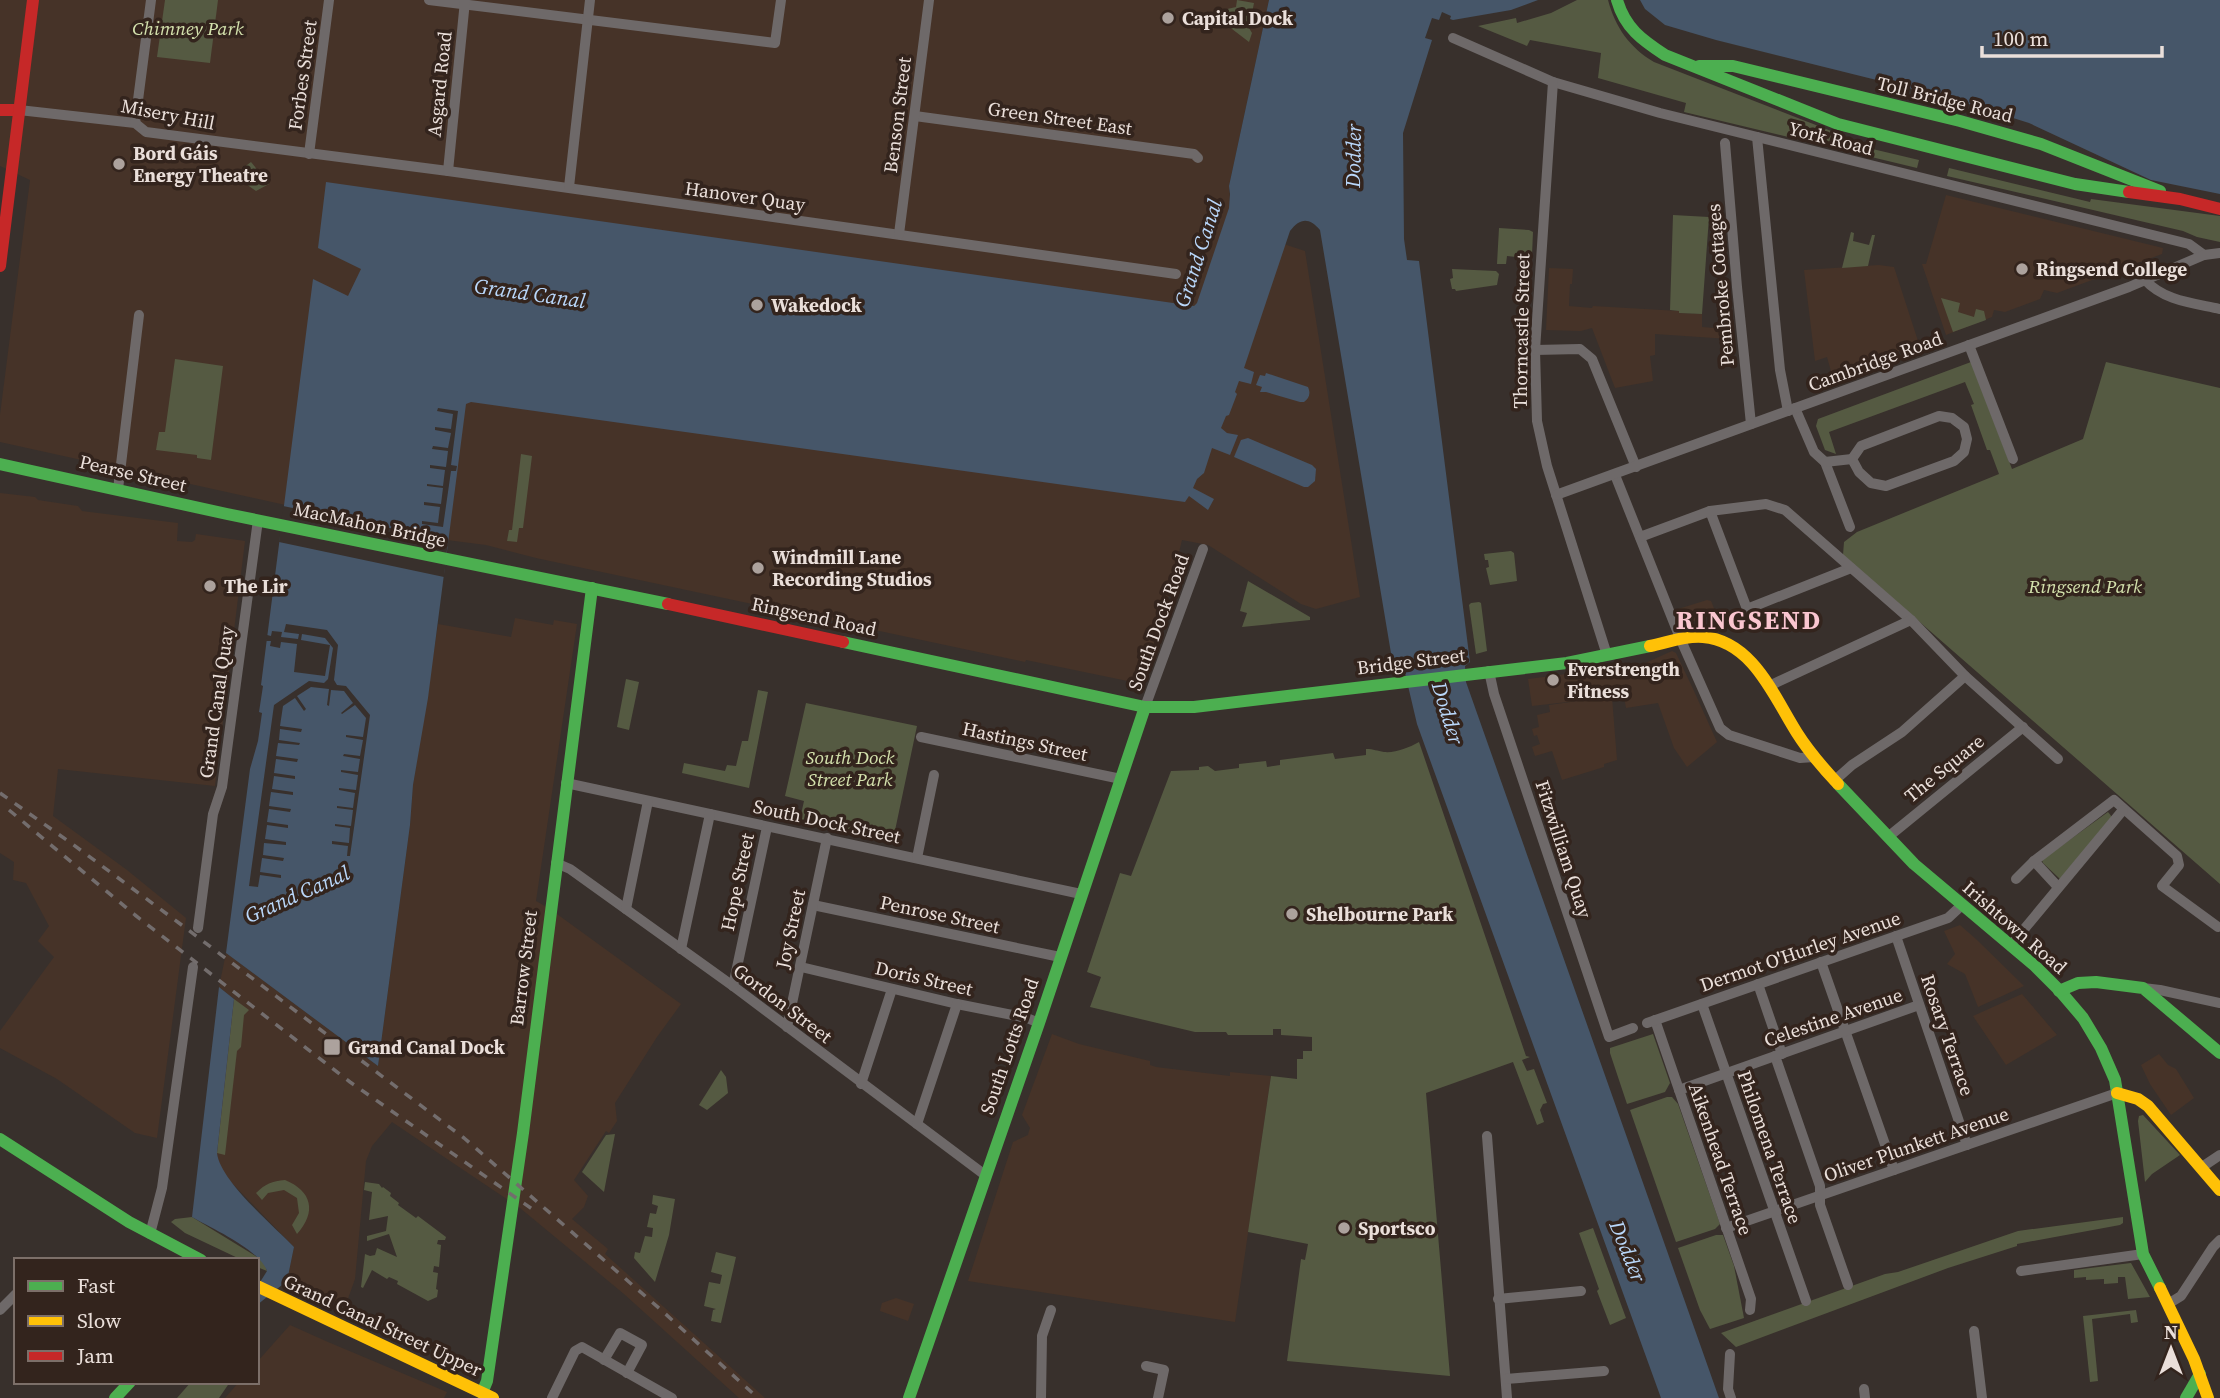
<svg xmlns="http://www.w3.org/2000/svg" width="2220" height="1398" viewBox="0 0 2220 1398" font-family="'Source Serif 4',serif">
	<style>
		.built { fill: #463328 }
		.green { fill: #555a42 }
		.water { fill: #465669 }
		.pier { fill: #38302c }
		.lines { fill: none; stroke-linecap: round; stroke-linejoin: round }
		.street { stroke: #6e6969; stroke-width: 10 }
		.fast { stroke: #4caf50; stroke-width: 12 }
		.slow { stroke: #ffc107; stroke-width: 12 }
		.jam { stroke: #c62828; stroke-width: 12 }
		.rail { stroke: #736d6d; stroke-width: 3.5; stroke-dasharray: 9 9; stroke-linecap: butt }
		.poi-dot { fill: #aca29d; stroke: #33241d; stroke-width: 2.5 }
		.labels { text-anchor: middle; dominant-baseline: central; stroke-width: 7; stroke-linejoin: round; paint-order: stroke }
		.poi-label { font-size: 19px; font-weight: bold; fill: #eadfda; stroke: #33241d; text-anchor: start }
		.park-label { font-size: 19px; font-style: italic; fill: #d4e2ad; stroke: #33241d }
		.street-label { font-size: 19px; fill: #eadfda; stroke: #33241d }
		.water-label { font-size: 21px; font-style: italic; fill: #b9d7fa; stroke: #33241d }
		.district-label { font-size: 26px; font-weight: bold; letter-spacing: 2px; fill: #fac6d0; stroke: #33241d }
	</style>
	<rect width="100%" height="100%" fill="#38302c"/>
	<g class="built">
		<path d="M0,0H1269L1229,186L1230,202L1226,225L1305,251L1360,597L1316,609L1301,604L1208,545L1182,540L1167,603L1142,684L1026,660L1025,662L536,558L486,545L439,539L0,442V415L30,180L0,166Z"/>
		<path d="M1946,195L2163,248L2162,254L2057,293L2044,290L2040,299L2005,312L1994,310L1992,317L1946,335L1922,264H1926Z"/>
		<path d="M1879,265L1894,267L1919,344L1832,375L1827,357L1815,361L1804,270Z"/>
		<path d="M1549,268L1573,269L1572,284H1570L1569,306L1592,308L1593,306L1679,311L1680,313L1702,314V327L1727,329L1729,339L1655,334V355L1650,356L1653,381L1615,388L1592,328L1581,331L1546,330Z"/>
		<path d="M0,493L35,497L38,500L78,506L82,511L178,523L177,541L192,542L195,540L196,534L245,541L215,786L58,769L53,816L127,870L186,918L157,1138L135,1133L57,1079L0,1048V1031L54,957L38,941L49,926L26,883L13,880L14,862L0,853Z"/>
		<path d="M1707,600L1711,601L1716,613L1681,626L1675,610Z"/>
		<path d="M515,618L553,625L554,620L577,624L536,901L550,909L681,1004L657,1037L615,1103L617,1121L609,1133L606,1131L574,1180L588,1196L584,1207L572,1219L608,1249L605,1254L765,1398H739L624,1294L520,1208L392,1122L372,1146L366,1161L355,1279L345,1307L287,1281L294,1247L228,1179L218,1163L217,1153L234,999L219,987L226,953L378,1066L410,825L413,785L438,624L511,637Z"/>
		<path d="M1672,651L1676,653L1694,691L1717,742L1687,767L1674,748L1658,703L1626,708L1624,697H1612L1617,760L1604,764V767L1562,780L1552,751L1535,756L1532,747L1540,744L1537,735L1534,736L1532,729L1539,727L1537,715L1550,712L1549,705L1585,700L1532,706L1528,679L1643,664Z"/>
		<path d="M1960,925L1977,940L2024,986L1978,1007L1965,974L1947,964L1955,954L1944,931Z"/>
		<path d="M2022,994L2057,1035L2006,1065L1973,1016Z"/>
		<path d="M1052,1034L1079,1044L1150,1061V1065L1156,1067L1230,1076V1072L1271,1076L1235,1322L968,1281L1013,1142L1028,1135L1029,1131L1030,1128L1022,1115Z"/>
		<path d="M2159,1054L2168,1065L2176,1069L2194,1098L2171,1115L2150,1084L2141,1065Z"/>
		<path d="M896,1298L914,1304L908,1321L880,1311L882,1303Z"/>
		<path d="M290,1325L328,1342L447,1392L444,1398H225L239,1382H257V1362Z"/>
	</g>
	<g class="green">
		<path d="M165,0H218L210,63L157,57Z"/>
		<path d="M1237,0L1254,3L1249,28L1252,33L1249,42L1219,19L1223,10L1236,7Z"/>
		<path d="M1577,0H1608C1615,27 1630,48 1654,62L1844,136L1843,142L1919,160L1917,168L1684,112L1686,103L1598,78L1601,53L1530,40L1527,46L1478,26L1516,18L1517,23L1551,13Z"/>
		<path d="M251,162L269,184L256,191L236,177L235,174Z"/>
		<path d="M1949,168L2090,202L2091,199L2220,216V242L2197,237L2183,231L1947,176Z"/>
		<path d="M1673,215L1709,217L1702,314L1679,313V311L1670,310Z"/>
		<path d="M1499,228L1529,230L1533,232L1532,255L1527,258L1507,256L1506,264H1497Z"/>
		<path d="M1851,232L1854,233L1853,241L1869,245L1872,235H1875L1868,266L1842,268Z"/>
		<path d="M1452,269L1496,271L1499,274L1497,285L1456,291L1455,289H1452L1450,279L1453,278Z"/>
		<path d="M1941,298L1960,303L1958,312L1974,317L1976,309L1984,311L1986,320L1953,332Z"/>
		<path d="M175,359L223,366L211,460L197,458V455L156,450L159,432H165Z"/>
		<path d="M1971,362L2012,469L2083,439L2106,362L2220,388V884L1843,555L1844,542L1857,532L1999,474L1990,450H1987L1971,405L1974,404L1965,382L1829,432L1836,454L1825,450L1816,426L1818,419Z"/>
		<path d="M521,454L532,456L523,528H519L517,542L507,541L509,530H512Z"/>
		<path d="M1511,551L1514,553L1517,581L1490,585L1486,568L1489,567L1488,560H1485L1484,554Z"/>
		<path d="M1248,581L1310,617V620L1242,627L1247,613L1240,611Z"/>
		<path d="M1479,602L1481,603L1487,651L1476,654L1469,605L1471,603Z"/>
		<path d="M626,679L639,682L629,730L617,727Z"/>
		<path d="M758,690L768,692L749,788L682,773L684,763L725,771L727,765L736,766L742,741H748Z"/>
		<path d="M806,703L917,726L893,840L800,819L804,801L785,796Z"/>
		<path d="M1419,742L1526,1056L1530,1057L1522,1060L1527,1071L1534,1069L1547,1103L1543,1104L1540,1110L1544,1122L1537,1125L1513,1062L1426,1093L1450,1376L1287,1361L1301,1259L1305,1260L1308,1244L1248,1232L1271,1076L1297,1079V1059H1303V1051H1312V1037L1281,1035V1029H1273V1035H1228L1226,1032H1195L1090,1007L1101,977L1087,972L1120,873L1131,876L1171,771L1199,770V767L1208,766L1215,771L1239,768V764L1266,761L1267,767L1280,765V760L1333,753L1335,759L1366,755V749C1374,749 1377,751 1384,752C1396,753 1408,748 1419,742Z"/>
		<path d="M2108,812L2112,817L2060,879L2043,863L2042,860Z"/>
		<path d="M234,999L249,1010L244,1015L241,1047L237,1051L225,1155L217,1153Z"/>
		<path d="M1653,1034L1670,1083L1665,1092L1627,1104L1610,1053V1048Z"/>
		<path d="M721,1070L726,1077L728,1093L707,1110L699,1105Z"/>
		<path d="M1667,1097H1672L1678,1104L1720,1224L1715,1229L1676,1242L1630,1110Z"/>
		<path d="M2143,1115L2180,1155L2152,1174L2145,1182L2138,1121L2139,1116Z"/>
		<path d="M615,1134L604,1192L582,1172L606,1135Z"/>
		<path d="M285,1180C312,1191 317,1212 297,1234L292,1225L299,1213L297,1198L284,1190L268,1193L262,1200L256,1193C265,1184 272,1181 285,1180Z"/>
		<path d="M365,1182L379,1184L382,1188L383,1187L391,1193L390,1196L399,1203L398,1205L416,1218L418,1216L446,1237L445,1240H438L437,1244L441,1245L439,1267L434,1266L433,1272L438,1273L436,1289L438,1290L437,1297L428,1301L397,1284L398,1281L389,1277L387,1279L372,1270L363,1288L361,1287L365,1254L370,1256L375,1255L377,1248L397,1257L389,1234L367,1241V1236L386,1231L388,1216L369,1220L372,1192L364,1190Z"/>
		<path d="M653,1195L675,1199L669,1235L655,1282L634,1258L635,1252L640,1253L645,1236L652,1237L653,1228L647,1227L650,1213L656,1214L658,1206L652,1204Z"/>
		<path d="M192,1217L259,1258L265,1264L267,1271L257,1267V1260H242L185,1233L171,1222L175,1219Z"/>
		<path d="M2123,1217V1223L2120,1225L2017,1244V1246L1948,1268L1736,1347L1721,1333L1885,1274L1898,1272L2018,1231Z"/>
		<path d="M1593,1228L1626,1318L1610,1325L1597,1291L1599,1289L1579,1233Z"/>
		<path d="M1716,1235H1723L1734,1266L1744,1318L1710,1329L1700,1310L1678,1248Z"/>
		<path d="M716,1252L736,1257L721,1323L711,1321L713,1310L716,1309L704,1306L709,1282L720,1284L722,1275L711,1272Z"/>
		<path d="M2131,1263L2150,1297L2128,1299L2125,1277H2118V1283L2104,1284V1279L2086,1280V1277L2074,1278V1270Z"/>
		<path d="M2136,1310L2138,1322L2131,1323L2130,1314L2092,1319L2098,1381L2090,1382L2083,1316Z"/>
		<path d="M191,1382H230L219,1398H177Z"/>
	</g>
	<g class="water">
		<path d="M1269,0H1538L1511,10L1453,20L1450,19L1451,16L1442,12L1439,20L1432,18L1425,38L1432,40L1403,133L1404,239L1407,260L1419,261L1470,662L1465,666L1466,682L1719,1398H1661L1417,724L1405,673L1402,671H1394L1320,230C1309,217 1300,218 1290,231L1244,368L1254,372L1251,384L1239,381L1235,392L1237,394L1229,415L1226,416L1221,428L1227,433L1238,435L1230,455L1212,448L1204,473L1197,479L1193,488L1214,499L1208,510L1189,496L1185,502L471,402L466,404L428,698L413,785L410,825L378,1066L226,953L250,769L258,741L262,713L259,712L263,686L261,685L313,279L348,296L361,269L318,248L326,182L1194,306L1197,303L1229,208L1230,194L1229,186Z"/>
		<path d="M1640,0H2220V194L2151,180L2029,123L1953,99L1716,40L1665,25L1645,9Z"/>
		<path d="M1266,373L1308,387C1311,394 1309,398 1304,402H1300L1266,392H1260L1262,387L1256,385L1260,375L1265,376Z"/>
		<path d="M1248,438L1312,465L1316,469L1315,481L1308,487H1304L1234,457L1241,440Z"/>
		<path d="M219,987L234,999L217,1153C220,1181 274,1226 294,1247L287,1281L257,1305V1287L267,1271C260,1250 213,1229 192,1217Z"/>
	</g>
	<g class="pier">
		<path d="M438,408L458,411L451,465L457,466L456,471H451L443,527L422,524V521L438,523L440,507L424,505V502L441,504L443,488L427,486V484L443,486L445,470L430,468V465L446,467L448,451L432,449L433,446L448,448L451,433L435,430V427L451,429L453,414L437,411Z"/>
		<path d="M283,506L448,540L444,577L279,542Z"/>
		<path d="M286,624L327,630L338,645L334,680L337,685L346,686L370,715L350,856H347L348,846L332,844V841L349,843L350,828L335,826V824L351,826L353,810L337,808V806L353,808L355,793L339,790V788L356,790L358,775L341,772V770L358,772L360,759L343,756L344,754L360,756L363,740L346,737V735L363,737L366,718L355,705L342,714L341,713L353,703L344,691L331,690L329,706L327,705L329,689L311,687L297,696L306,709L304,711L295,698L283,706L280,726L302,729L301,732L280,729L279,740L300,743L299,745L278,743L276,756L298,759L297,762L276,759L274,773L295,776V779L274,776L272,789L293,792V795L271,792L269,806L291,809L290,812L269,809L267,822L288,825V828L267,825L265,839L286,842V845L264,843L263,855L284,858L283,861L262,858L260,872L281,875V878L260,875L258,887L249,886L274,705L309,681L324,683L328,679L333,648L325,638L302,634L301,640L330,645L325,676L294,672L297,644L281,642L280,648L270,646L271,641H266L267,635L271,636L272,631L282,632L281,637L298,639L299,634L284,632Z"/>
	</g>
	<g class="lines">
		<g class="street">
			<path d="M429,0L775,43L781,0"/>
			<path d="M1453,38L1553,82L1660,113L2189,244L2204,255"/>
			<path d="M1553,82L1535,350L1537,421L1547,466L1607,655"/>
			<path d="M19,110L135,123L146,132L448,171L1176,274"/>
			<path d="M915,116L1194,154L1198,158"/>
			<path d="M135,123L151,0"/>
			<path d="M1757,137L1780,370L1788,411"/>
			<path d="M1725,143L1737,287L1751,424"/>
			<path d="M309,154L329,0"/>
			<path d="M448,171L465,1"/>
			<path d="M569,187L590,0"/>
			<path d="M899,234L929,0"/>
			<path d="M2145,280C2164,301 2193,303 2220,309"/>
			<path d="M1969,345L2013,459"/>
			<path d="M1535,350L1580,349L1592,359L1636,467"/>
			<path d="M1795,408L1814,452L1825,462L1850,527"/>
			<path d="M1939,416L1952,418L1964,427L1967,439L1964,452L1954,461L1886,486L1871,483L1859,472L1852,459L1861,446Z"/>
			<path d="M1825,462L1852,459"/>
			<path d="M1615,475L1680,638L1720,728L1729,735L1800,758L1814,757"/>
			<path d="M118,489L139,315"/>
			<path d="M1556,495L2129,287L2204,255L2220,253"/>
			<path d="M1710,511L1747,609L1851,568"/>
			<path d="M1640,537L1710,511L1766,504L1785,510L1911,620L1965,676L2058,759"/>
			<path d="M1489,671L1494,694L1609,1037L1633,1028"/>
			<path d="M1769,686L1911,620"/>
			<path d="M1145,707L1203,549"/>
			<path d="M921,737L1121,779"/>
			<path d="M1834,781L1852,765L1902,732L1965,676"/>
			<path d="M566,783L1081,894"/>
			<path d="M1888,837L2023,727"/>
			<path d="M917,858L934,775"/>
			<path d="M2034,861L2058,887"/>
			<path d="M556,863L570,869L733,986L985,1175"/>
			<path d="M2016,879L2034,861L2114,800L2177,856L2179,865L2162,886L2218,927"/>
			<path d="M813,905L1060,957"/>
			<path d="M626,909L648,801"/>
			<path d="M198,928L213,814L222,787L258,520"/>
			<path d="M1896,936L1967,1145"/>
			<path d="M2011,945L2123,810"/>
			<path d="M681,949L710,814"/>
			<path d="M1821,962L1894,1170"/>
			<path d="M801,967L957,1004L1027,1018L1039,1023"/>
			<path d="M1758,984L1782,1054"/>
			<path d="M733,986L767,827"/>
			<path d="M2143,988L2160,990L2220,1003"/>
			<path d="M1702,1004L1806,1301"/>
			<path d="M1655,1020L1751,1299L1750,1310"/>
			<path d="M1647,1023L1948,918L1962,905"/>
			<path d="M787,1027L827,838"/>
			<path d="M1775,1056L1820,1186V1205L1848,1285"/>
			<path d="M861,1084L892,989"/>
			<path d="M1679,1090L1919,1005"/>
			<path d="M917,1124L957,1004"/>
			<path d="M1487,1136L1507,1398"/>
			<path d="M2202,1167L2220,1155"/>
			<path d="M1726,1228L2117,1093"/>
			<path d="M150,1234L162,1188L193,967"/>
			<path d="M2021,1271L2143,1254"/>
			<path d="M1498,1299L1581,1291"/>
			<path d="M2168,1304L2181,1296L2213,1247L2220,1240"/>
			<path d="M0,1310L16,1294"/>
			<path d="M1974,1331L1982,1398"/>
			<path d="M1730,1354L1728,1389L1731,1398"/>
			<path d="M604,1360L620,1333L642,1345L627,1373"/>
			<path d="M1146,1366L1164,1370L1158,1398"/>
			<path d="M1506,1379L1604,1371"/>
			<path d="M1864,1389L1865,1398"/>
			<path d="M552,1398L575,1351L582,1347L672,1398"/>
			<path d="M1041,1398L1042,1336L1051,1310"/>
		</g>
		<g class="fast">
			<path d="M1617,0C1625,28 1642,40 1665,55L1838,124L2075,184L2129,192"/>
			<path d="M1699,66H1733L1960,121L2041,144L2160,191"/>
			<path d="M0,464L227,514L668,604"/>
			<path d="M843,642L1145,707H1194L1567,663L1650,646"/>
			<path d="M1838,784L1914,864L2035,966L2060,991L2083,1018L2101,1048L2115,1080L2143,1254L2160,1288"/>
			<path d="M2059,991L2078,983L2096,982L2143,988L2220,1053"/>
			<path d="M0,1139L129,1222L201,1260"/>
			<path d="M482,1393L487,1381L523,1133L592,588"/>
			<path d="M115,1398L130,1382"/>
			<path d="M909,1398L1039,1023L1145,707"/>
			<path d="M2186,1398L2200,1374"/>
		</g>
		<g class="slow">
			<path d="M1650,646C1666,643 1686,635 1703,637C1753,641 1774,697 1797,733C1809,752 1823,768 1838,784"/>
			<path d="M2117,1093L2138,1099L2148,1106L2220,1190"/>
			<path d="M257,1286L493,1398"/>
			<path d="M2160,1288L2194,1359L2208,1398"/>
		</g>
		<g class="jam">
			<path d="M0,110H19"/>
			<path d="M2129,192L2180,199L2220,209"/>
			<path d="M0,266L33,0"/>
			<path d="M668,604L843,642"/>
		</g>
		<g class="rail">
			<path d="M0,793L71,843L179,923L464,1138L660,1309L758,1398"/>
			<path d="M9,810L135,915L350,1082L535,1211"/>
		</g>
	</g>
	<g class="poi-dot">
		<circle cx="1168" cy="18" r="7"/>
		<circle cx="119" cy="164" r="7"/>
		<circle cx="2022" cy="269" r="7"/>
		<circle cx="757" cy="305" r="7"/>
		<circle cx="758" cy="568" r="7"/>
		<circle cx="210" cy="586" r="7"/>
		<circle cx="1553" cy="680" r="7"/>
		<circle cx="1292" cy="914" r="7"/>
		<rect x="323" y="1038" width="18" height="18" rx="3.5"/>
		<circle cx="1344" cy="1228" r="7"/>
	</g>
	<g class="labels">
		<g class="poi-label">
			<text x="1182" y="18">Capital Dock</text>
			<text x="133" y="153">Bord Gáis<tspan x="133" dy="22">Energy Theatre</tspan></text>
			<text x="2036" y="269">Ringsend College</text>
			<text x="771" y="305">Wakedock</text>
			<text x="772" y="557">Windmill Lane<tspan x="772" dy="22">Recording Studios</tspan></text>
			<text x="224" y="586">The Lir</text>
			<text x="1567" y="669">Everstrength<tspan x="1567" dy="22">Fitness</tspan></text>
			<text x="1306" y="914">Shelbourne Park</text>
			<text x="348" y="1047">Grand Canal Dock</text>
			<text x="1358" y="1228">Sportsco</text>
		</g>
		<g class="park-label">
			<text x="188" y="28">Chimney Park</text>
			<text x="2085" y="586">Ringsend Park</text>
			<text x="850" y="757">South Dock<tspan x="850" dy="22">Street Park</tspan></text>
		</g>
		<g class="street-label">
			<text transform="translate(302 75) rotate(-82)">Forbes Street</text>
			<text transform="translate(439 84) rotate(-84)">Asgard Road</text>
			<text transform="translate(1945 99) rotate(14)">Toll Bridge Road</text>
			<text transform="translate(168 114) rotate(11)">Misery Hill</text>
			<text transform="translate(897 115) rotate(-83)">Benson Street</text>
			<text transform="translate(1060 118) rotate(8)">Green Street East</text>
			<text transform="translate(1831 138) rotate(14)">York Road</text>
			<text transform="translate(745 196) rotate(8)">Hanover Quay</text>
			<text transform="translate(1720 285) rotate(-95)">Pembroke Cottages</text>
			<text transform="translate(1521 331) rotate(-89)">Thorncastle Street</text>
			<text transform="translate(1875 361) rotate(-20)">Cambridge Road</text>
			<text transform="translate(133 473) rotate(13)">Pearse Street</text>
			<text transform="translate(370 524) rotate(12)">MacMahon Bridge</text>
			<text transform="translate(814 616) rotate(12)">Ringsend Road</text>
			<text transform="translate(1158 622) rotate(-70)">South Dock Road</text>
			<text transform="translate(1411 661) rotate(-7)">Bridge Street</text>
			<text transform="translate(216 702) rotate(-82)">Grand Canal Quay</text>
			<text transform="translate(1025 741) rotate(12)">Hastings Street</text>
			<text transform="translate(1944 768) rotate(-39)">The Square</text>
			<text transform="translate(827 821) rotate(12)">South Dock Street</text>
			<text transform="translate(1564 849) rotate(72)">Fitzwilliam Quay</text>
			<text transform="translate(737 882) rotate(-78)">Hope Street</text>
			<text transform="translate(940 914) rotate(12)">Penrose Street</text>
			<text transform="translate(2015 927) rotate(41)">Irishtown Road</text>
			<text transform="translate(790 929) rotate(-78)">Joy Street</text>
			<text transform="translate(1800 951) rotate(-19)">Dermot O'Hurley Avenue</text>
			<text transform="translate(523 968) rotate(-83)">Barrow Street</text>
			<text transform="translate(924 978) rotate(13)">Doris Street</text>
			<text transform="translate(783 1003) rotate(37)">Gordon Street</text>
			<text transform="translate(1833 1017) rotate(-19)">Celestine Avenue</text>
			<text transform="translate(1948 1035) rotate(71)">Rosary Terrace</text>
			<text transform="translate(1009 1046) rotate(-71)">South Lotts Road</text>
			<text transform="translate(1916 1144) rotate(-19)">Oliver Plunkett Avenue</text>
			<text transform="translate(1770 1147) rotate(71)">Philomena Terrace</text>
			<text transform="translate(1721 1159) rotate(71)">Aikenhead Terrace</text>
			<text transform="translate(383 1325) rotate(25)">Grand Canal Street Upper</text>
		</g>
		<g class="water-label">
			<text transform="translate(1353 156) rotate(-89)">Dodder</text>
			<text transform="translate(1198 253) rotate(-72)">Grand Canal</text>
			<text transform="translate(530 293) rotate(8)">Grand Canal</text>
			<text transform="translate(1448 713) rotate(73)">Dodder</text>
			<text transform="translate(297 894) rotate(-24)">Grand Canal</text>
			<text transform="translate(1628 1251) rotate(68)">Dodder</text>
		</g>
		<g class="district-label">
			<text x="1749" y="620">RINGSEND</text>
		</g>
	</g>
	<rect x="14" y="1258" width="245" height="126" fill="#33241d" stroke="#7c6f69" stroke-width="2"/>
	<rect x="28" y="1281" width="35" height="10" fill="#4caf50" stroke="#7c6f69" stroke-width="2"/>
	<text x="77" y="1293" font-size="21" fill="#eadfda">Fast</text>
	<rect x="28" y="1316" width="35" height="10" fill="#ffc107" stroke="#7c6f69" stroke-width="2"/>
	<text x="77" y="1328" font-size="21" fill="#eadfda">Slow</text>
	<rect x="28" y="1351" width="35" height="10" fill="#c62828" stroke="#7c6f69" stroke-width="2"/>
	<text x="77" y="1363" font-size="21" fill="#eadfda">Jam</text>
	<g transform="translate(2171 1349)" stroke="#33241d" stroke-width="5" paint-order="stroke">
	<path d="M0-5L12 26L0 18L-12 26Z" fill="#eadfda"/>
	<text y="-10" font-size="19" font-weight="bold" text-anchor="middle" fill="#eadfda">N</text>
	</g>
	<path d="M1982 46v10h180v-10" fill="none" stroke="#eadfda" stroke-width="3.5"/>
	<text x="1993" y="46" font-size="21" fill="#eadfda" stroke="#33241d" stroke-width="5" paint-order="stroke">100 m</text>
</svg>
